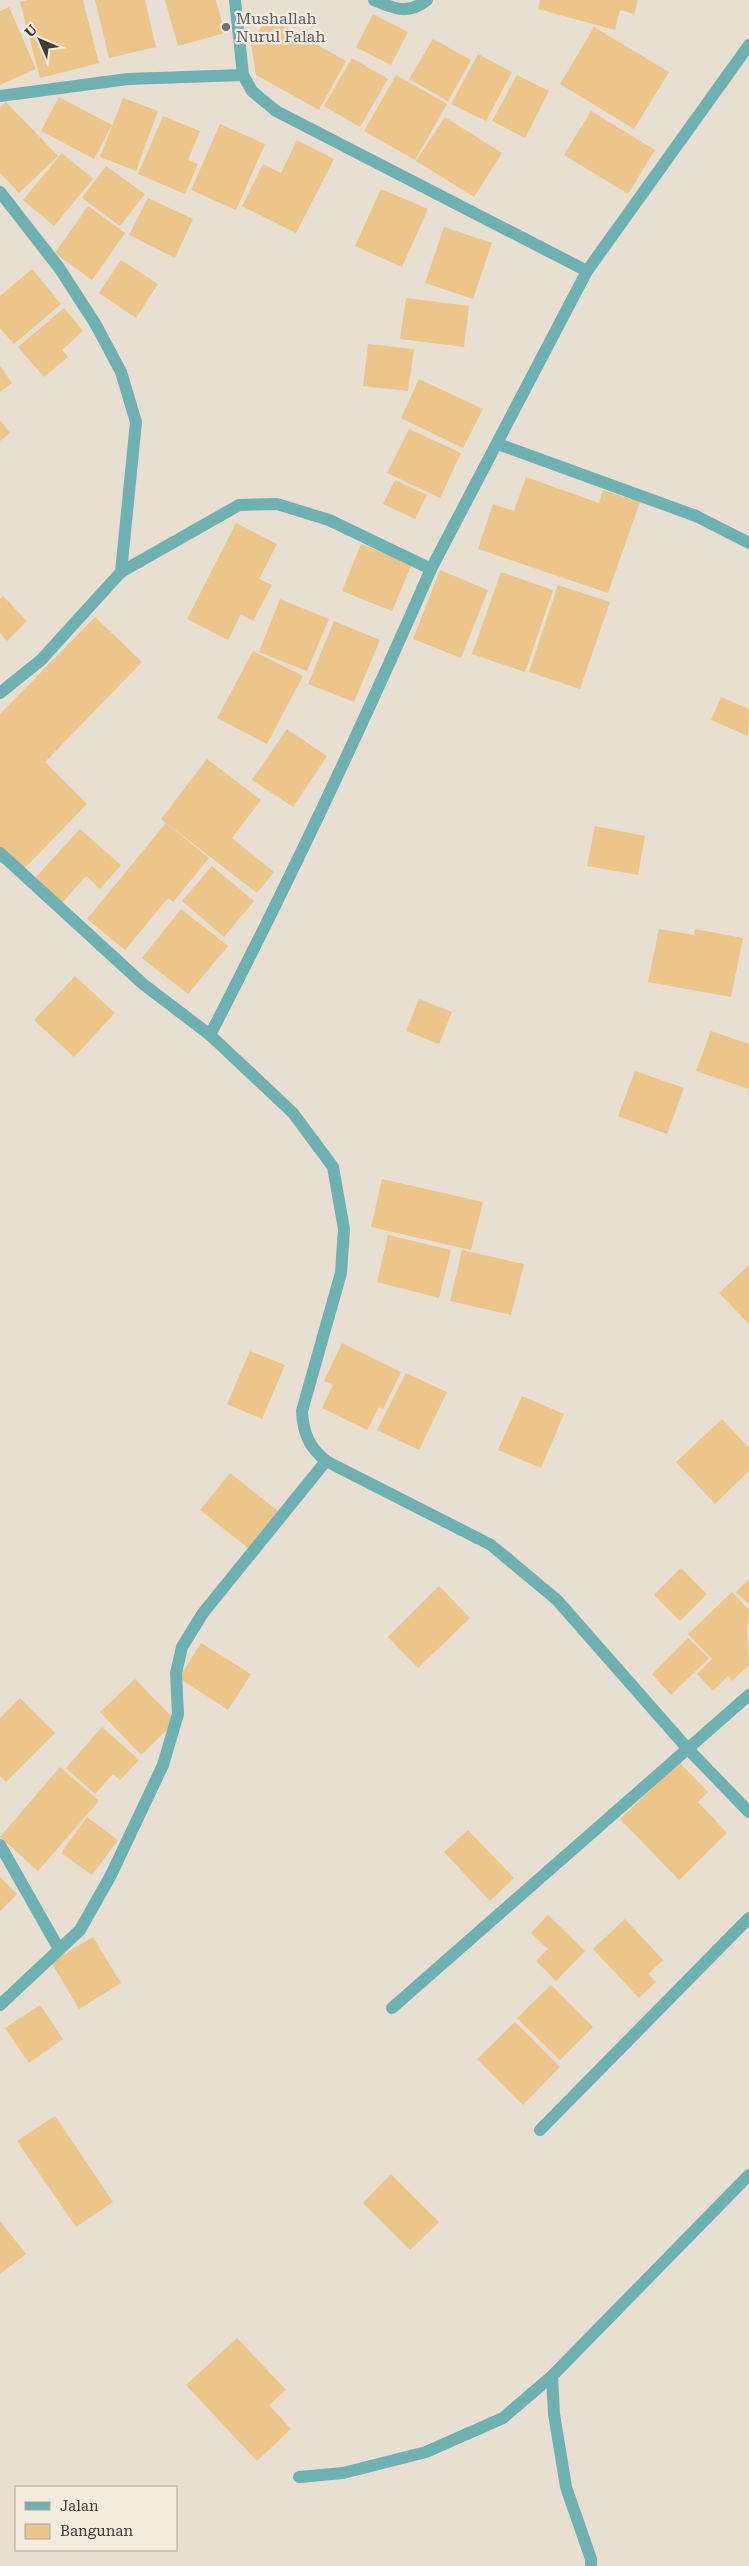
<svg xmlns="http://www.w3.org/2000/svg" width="749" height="2566" viewBox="0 0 749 2566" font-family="'Roboto Serif',serif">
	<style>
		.building { fill: #ebc58a }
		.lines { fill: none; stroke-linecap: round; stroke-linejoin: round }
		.service { stroke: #6fb0b3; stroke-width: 12 }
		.minor { stroke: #6fb0b3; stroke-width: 12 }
		.worship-dot { fill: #6b7280; stroke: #f5ecdf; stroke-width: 2 }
		.labels { text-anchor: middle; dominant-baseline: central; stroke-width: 4.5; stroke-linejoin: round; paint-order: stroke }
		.worship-label { font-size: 16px; fill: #5b616d; stroke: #f5ecdf; text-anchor: start }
	</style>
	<rect width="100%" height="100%" fill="#e8dfd2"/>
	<g class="building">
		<path d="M28,0H83L99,63L40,78L20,2Z"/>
		<path d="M95,0H145L156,47L109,58Z"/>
		<path d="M165,0H216L225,33L178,46Z"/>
		<path d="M540,0H638L634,14L620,10L615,30L538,9Z"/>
		<path d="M9,7L36,69L0,85V11Z"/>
		<path d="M373,14L408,32L391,65L356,47Z"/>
		<path d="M267,17L346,61L319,110L256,75L251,44Z"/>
		<path d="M594,27L669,72L634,129L560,84Z"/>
		<path d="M433,39L471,60L448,101L409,79Z"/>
		<path d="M478,54L512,72L486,121L451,104Z"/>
		<path d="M352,58L388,79L360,127L324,106Z"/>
		<path d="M396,75L447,104L415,160L364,131Z"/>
		<path d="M517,75L549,91L525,138L492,121Z"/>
		<path d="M59,97L112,125L94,159L41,131Z"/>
		<path d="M123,98L158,111L136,171L100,157Z"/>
		<path d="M6,102L58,156L19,193L0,173V107Z"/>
		<path d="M591,111L655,150L628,194L564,155Z"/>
		<path d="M163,116L200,131L188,160L198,164L185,194L138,174Z"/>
		<path d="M445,117L502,153L474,197L416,161Z"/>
		<path d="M220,124L265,144L236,210L191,190Z"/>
		<path d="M297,140L334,159L296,233L242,206L263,164L281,173Z"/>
		<path d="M62,153L93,179L54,226L23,200Z"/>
		<path d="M106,166L145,194L120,226L82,198Z"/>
		<path d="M381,189L428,209L402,267L355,246Z"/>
		<path d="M148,198L193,219L175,258L129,235Z"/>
		<path d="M88,206L125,233L92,280L55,253Z"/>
		<path d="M444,227L492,243L473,299L425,283Z"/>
		<path d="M121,260L158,284L136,318L99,293Z"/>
		<path d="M32,269L61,304L14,344L0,328V296Z"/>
		<path d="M406,298L469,306L464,347L400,339Z"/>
		<path d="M64,308L83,331L62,350L68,357L44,377L18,347Z"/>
		<path d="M368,344L414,349L408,391L363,386Z"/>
		<path d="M0,366L12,383L0,392Z"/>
		<path d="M419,379L483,409L463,448L401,418Z"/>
		<path d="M0,420L10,433L0,441Z"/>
		<path d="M409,429L461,453L440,498L387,473Z"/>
		<path d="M526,477L599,503L603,490L640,502L608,593L478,549L493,504L514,511Z"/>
		<path d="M395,480L427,495L415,519L383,504Z"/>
		<path d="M236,523L277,544L259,579L272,585L253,621L241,614L228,640L187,619Z"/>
		<path d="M361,544L412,564L392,611L342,591Z"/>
		<path d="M440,570L488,590L461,658L413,639Z"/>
		<path d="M501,572L553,590L525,672L472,654Z"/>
		<path d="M558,585L610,602L580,689L529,672Z"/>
		<path d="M3,596L27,621L7,641L0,633V599Z"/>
		<path d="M280,599L329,619L307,671L259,652Z"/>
		<path d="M95,617L142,662L45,762L87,804L22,871L0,850V714Z"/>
		<path d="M334,621L380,640L354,702L308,684Z"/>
		<path d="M253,651L303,676L267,744L217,718Z"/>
		<path d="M721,697L749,709L748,736L711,720Z"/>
		<path d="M287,729L327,756L293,807L252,780Z"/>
		<path d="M207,759L261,800L232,838L274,872L257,893L161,819Z"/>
		<path d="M166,823L209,858L173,902L168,898L125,950L87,919Z"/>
		<path d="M595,826L645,836L638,875L587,866Z"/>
		<path d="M80,829L121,865L100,889L86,876L62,903L35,878Z"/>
		<path d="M212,866L254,901L224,937L182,901Z"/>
		<path d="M181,909L228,946L188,994L142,958Z"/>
		<path d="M659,929L694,935L695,929L743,938L731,997L648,982Z"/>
		<path d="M75,976L115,1013L74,1057L34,1020Z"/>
		<path d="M419,999L452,1012L439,1044L406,1031Z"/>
		<path d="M711,1031L749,1044V1089L696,1071Z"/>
		<path d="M635,1071L684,1088L667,1134L618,1116Z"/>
		<path d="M382,1179L483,1202L471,1250L371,1227Z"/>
		<path d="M388,1235L451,1250L439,1298L377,1282Z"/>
		<path d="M462,1250L524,1264L511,1315L450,1301Z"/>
		<path d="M749,1265V1324L719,1293Z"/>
		<path d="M342,1343L401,1372L383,1409L379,1407L367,1430L322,1408L333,1385L324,1381Z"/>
		<path d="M250,1351L285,1365L262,1419L227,1404Z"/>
		<path d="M406,1373L447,1392L419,1450L377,1430Z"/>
		<path d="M522,1396L564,1414L541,1468L498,1450Z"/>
		<path d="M722,1419L749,1448V1471L715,1504L676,1462Z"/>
		<path d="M230,1473L278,1511L248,1548L200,1510Z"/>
		<path d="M681,1568L707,1594L680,1621L654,1595Z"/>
		<path d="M749,1579V1604L736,1592Z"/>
		<path d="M439,1586L470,1618L418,1668L388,1637Z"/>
		<path d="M732,1592L749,1610L747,1632L749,1665L732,1681L728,1676L713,1691L697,1674L712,1659L688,1634Z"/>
		<path d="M688,1638L709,1658L671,1695L652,1674Z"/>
		<path d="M201,1643L251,1674L228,1710L179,1678Z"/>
		<path d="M135,1679L176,1721L141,1755L100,1712Z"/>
		<path d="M20,1698L55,1733L6,1782L0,1776V1718Z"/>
		<path d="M102,1727L139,1760L120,1780L113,1774L95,1794L66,1768Z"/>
		<path d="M679,1762L708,1792L698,1802L727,1833L679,1880L620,1819Z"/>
		<path d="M60,1767L99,1801L38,1871L0,1837Z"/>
		<path d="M87,1817L118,1840L92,1875L61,1853Z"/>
		<path d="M468,1830L514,1878L490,1901L444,1852Z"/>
		<path d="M0,1877L17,1894L0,1911Z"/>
		<path d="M548,1915L585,1951L556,1981L536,1961L548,1949L531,1933Z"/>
		<path d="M625,1919L663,1960L648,1974L656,1982L639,1998L593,1949Z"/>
		<path d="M93,1937L121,1983L79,2009L51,1962Z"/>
		<path d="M551,1985L593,2027L560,2060L517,2018Z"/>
		<path d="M40,2005L63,2039L29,2063L5,2028Z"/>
		<path d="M515,2022L560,2067L523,2105L477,2059Z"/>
		<path d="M55,2116L113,2202L76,2227L17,2141Z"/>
		<path d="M391,2174L439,2222L410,2250L363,2203Z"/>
		<path d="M0,2221L26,2254L0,2274Z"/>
		<path d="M237,2338L286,2390L269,2405L291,2429L257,2461L186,2385Z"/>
	</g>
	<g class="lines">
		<g class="service">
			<path d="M299,2477L343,2473L426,2452L503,2418L552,2376"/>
			<path d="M591,2566V2559L566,2487L554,2414L552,2376L749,2175"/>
		</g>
		<g class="minor">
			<path d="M235,0L243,75L252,91L276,111L587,271"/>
			<path d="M374,0C395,9 408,15 427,0"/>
			<path d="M0,96L128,79L243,75"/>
			<path d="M0,192L60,269L96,325L121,372L136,422L121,572"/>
			<path d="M498,444L696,516L749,543"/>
			<path d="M431,569L587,271L749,45"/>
			<path d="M0,693L41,660L121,572L239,505L277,504L329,520L431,569C362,727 289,882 210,1035"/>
			<path d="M0,853L143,984L210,1035L293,1113L333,1167L344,1229L341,1273L302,1411C303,1433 309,1447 326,1461L491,1545L557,1600L687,1748L749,1812"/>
			<path d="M0,1845L59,1949"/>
			<path d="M0,2005L80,1930L111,1875L163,1765L178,1714L176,1673L182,1647L203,1613L326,1461"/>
			<path d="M392,2008L749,1695"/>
			<path d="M540,2130L749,1918"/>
		</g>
	</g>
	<circle class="worship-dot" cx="226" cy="27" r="5"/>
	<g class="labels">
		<g class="worship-label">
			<text x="236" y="18">Mushallah<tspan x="236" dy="18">Nurul Falah</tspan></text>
		</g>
	</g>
	<rect x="15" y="2486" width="162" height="65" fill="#f5ecdf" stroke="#aca69c"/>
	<rect x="25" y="2502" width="25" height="8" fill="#6fb0b3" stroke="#aca69c"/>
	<text x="60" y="2511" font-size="15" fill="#3f3c37">Jalan</text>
	<rect x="25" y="2524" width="25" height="15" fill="#ebc58a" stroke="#aca69c"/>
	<text x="60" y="2536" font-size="15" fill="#3f3c37">Bangunan</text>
	<g transform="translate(40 40) rotate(315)" stroke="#f5ecdf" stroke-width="4" paint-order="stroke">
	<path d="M0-4L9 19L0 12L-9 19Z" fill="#3f3c37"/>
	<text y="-8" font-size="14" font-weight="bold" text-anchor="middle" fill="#3f3c37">U</text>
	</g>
</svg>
